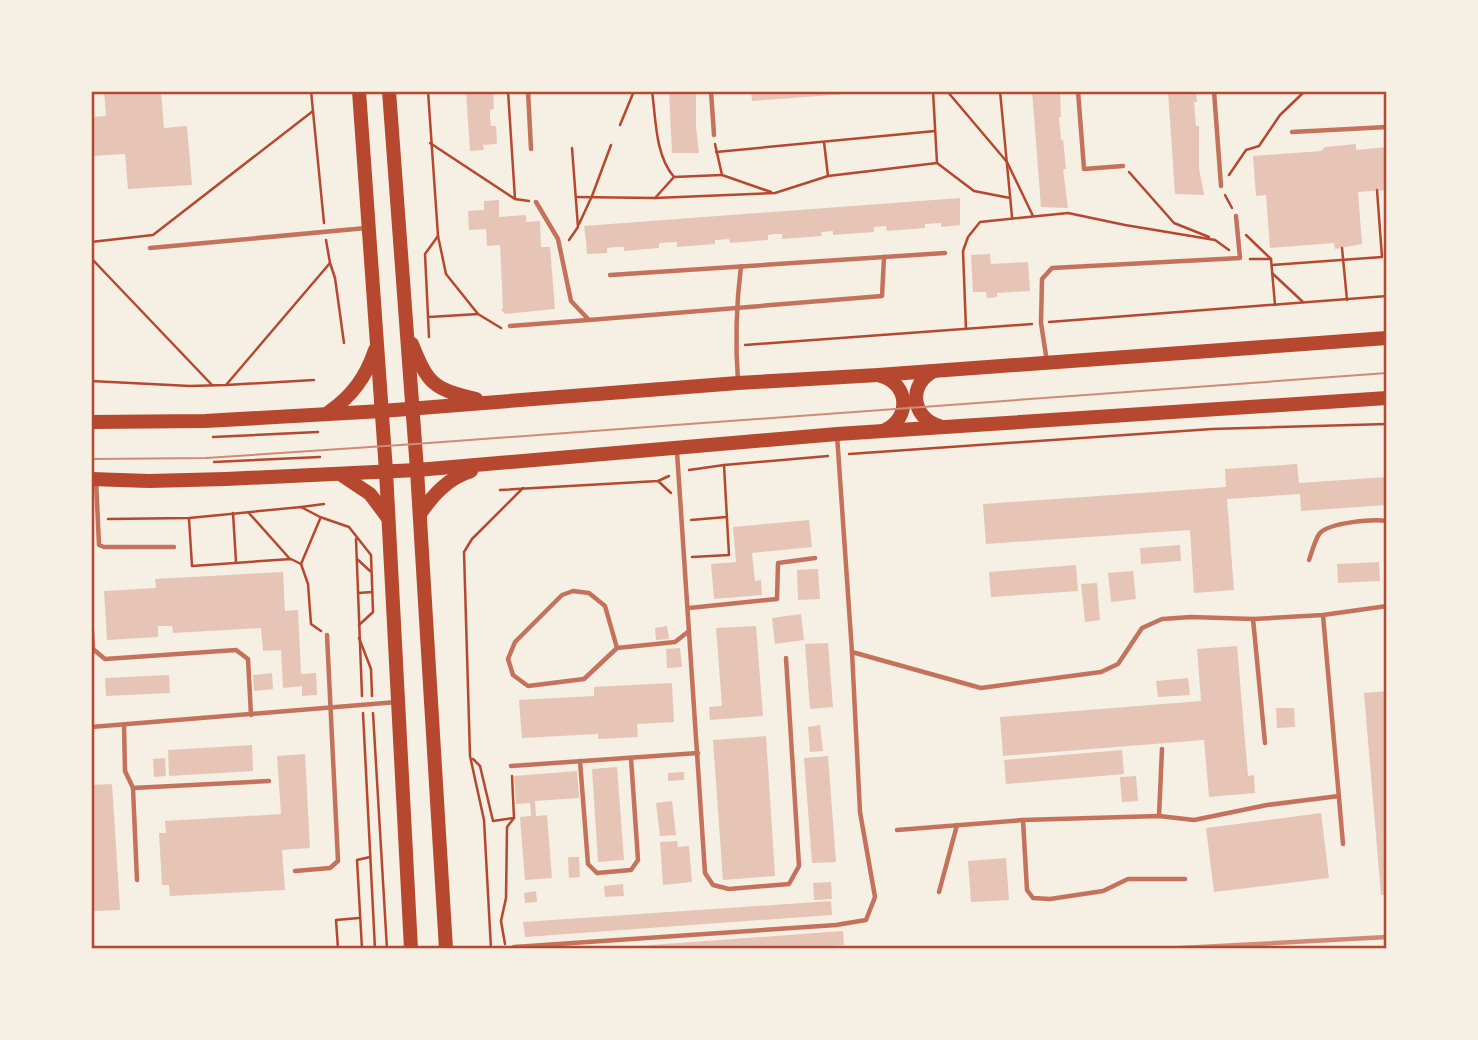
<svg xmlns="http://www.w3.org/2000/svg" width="1478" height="1040" viewBox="0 0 1478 1040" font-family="Merriweather,serif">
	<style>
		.building { fill: #e6c5b7 }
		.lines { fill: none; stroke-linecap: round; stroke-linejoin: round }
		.path { stroke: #b5482f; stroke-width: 2.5 }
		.service { stroke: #c5725c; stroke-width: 4.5 }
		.primary { stroke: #b5482f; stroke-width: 14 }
		.tram { stroke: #cf8b77; stroke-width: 2 }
		.rail { stroke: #cf8b77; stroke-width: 4.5 }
		.neatline { fill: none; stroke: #b5482f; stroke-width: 2.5 }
	</style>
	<rect width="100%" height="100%" fill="#f6efe4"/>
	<g class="building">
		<path d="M104,91H161L164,128L187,126L192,185L128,189L125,154L91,156V117L106,116Z"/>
		<path d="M466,91H493L494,109L490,110V118L491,126H496L497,144L483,145L484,150L470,151Z"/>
		<path d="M669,91H696V126L699,153H672Z"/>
		<path d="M751,91H858V93L752,101Z"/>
		<path d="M1032,91H1060L1061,117H1059L1061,140L1063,139L1066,169H1063L1068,208L1041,207Z"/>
		<path d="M1168,91H1196L1197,102H1194L1196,126H1199V168L1204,195L1175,194Z"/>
		<path d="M1356,144V150L1387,147V190L1358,192L1362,244L1335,249L1334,243L1270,248L1266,195L1256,196L1253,156L1321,151L1325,147Z"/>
		<path d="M960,198V225L941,227V223L925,224V228L887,231L886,226L874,227V232L833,235V231L821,232L822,236L782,239V234H775L768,235V240L730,243L729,239L715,240V244L677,247V242L659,243V248L624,251V247H616L607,248V253L587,254L586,241L584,226Z"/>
		<path d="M499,200V217L526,215V222L540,221L541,247H550L555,309L505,314L501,310L503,308L500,245L487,246L486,229L469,230L468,211L484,210V201Z"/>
		<path d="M990,254L991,264L1028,262L1030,291L997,293V297L987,298L986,292H973L971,255Z"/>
		<path d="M1297,464L1299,483L1387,477V505L1301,511L1300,494L1227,499L1234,590L1194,593L1190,530L986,544L983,504L1226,487L1225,469Z"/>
		<path d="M809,520L812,547L752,553L755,581L761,580L762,595L714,599L711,564L736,562L733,527Z"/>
		<path d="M1180,545L1181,561L1141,564L1140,548Z"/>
		<path d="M1379,562L1380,581L1338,583L1337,564Z"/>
		<path d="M1076,565L1078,591L991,597L989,572Z"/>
		<path d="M818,569L820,599L798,600L797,570Z"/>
		<path d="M1133,571L1136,599L1111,602L1108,573Z"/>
		<path d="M283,572L285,611L298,610L301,674L316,673L317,695L302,696V686L283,688L281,650L263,651L261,628L173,633L172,626H158V637L107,640L104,591L156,588L155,579Z"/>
		<path d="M1097,583L1100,620L1085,622L1081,584Z"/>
		<path d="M801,614L804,640L775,644L772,618Z"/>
		<path d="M667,626L669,639L656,640L655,628Z"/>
		<path d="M756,626L763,716L710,720L709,707L722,706L716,628Z"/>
		<path d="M828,643L833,707L810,709L805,644Z"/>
		<path d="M1237,646L1248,776L1254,775L1255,793L1209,797L1204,740L1003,756L1000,717L1201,701L1197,649Z"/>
		<path d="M680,648L682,667L667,668L666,649Z"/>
		<path d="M272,673L273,689L254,691L253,675Z"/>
		<path d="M169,675L170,693L106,696L105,678Z"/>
		<path d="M1188,678L1190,695L1158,697L1156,681Z"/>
		<path d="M672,683L674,722L637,724L638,737L598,739V734L522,738L519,700L594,696V687Z"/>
		<path d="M1387,691V895H1381L1364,693Z"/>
		<path d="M1276,708H1294L1295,727L1277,728Z"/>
		<path d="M820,725L823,751L810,752L808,727Z"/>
		<path d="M766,736L775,876L723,880L713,740Z"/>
		<path d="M252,745L253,771L169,776L168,750Z"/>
		<path d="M1122,750L1124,774L1006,784L1004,760Z"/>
		<path d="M305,754L310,848L282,850L285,890L170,896L169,885H162L159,833H166L165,821L281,814L277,756Z"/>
		<path d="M828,756L836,862L812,863L804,758Z"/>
		<path d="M165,758L166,776L154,777L153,759Z"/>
		<path d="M617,767L624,860L598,862L592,769Z"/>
		<path d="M577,771L579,798L535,801L536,816L547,815L552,878L525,880L520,817L531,816L530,803L516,804L514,776Z"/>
		<path d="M684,772V780L668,781V773Z"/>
		<path d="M1136,776L1138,801L1122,802L1120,777Z"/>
		<path d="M112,784L120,910L91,911V785Z"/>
		<path d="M672,801L676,835L660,836L656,803Z"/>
		<path d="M1321,813L1329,878L1214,892L1206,828Z"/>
		<path d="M677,841L678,847L689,846L692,882L663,885L660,842Z"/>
		<path d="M568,857H579L580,877L569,878Z"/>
		<path d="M1006,858L1009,900L971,902L968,861Z"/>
		<path d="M831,882L832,899L814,900L813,883Z"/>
		<path d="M623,884L624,896L605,897L604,886Z"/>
		<path d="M536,891L537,902L525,903L524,893Z"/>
		<path d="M831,901L832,915L525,937L523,922Z"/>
		<path d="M843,931L844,945L794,949H624V947Z"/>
	</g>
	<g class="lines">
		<g class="path">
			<path d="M311,91L324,223"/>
			<path d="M428,91L438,236L446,274L478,314L501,328"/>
			<path d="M508,91L515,199"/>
			<path d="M652,91C656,119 655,155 674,177"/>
			<path d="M933,91L937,163L974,191L1010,198"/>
			<path d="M947,91L1007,162L1033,216"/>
			<path d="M1000,91L1012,217"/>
			<path d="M620,125L634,91"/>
			<path d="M824,142L828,176"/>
			<path d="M430,143L515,199L529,201"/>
			<path d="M715,144L722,175L771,192"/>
			<path d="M716,152L935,131"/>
			<path d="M1129,172L1174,223L1209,237"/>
			<path d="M1229,175L1246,150L1259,146L1280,115L1305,91"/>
			<path d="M1225,195L1232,208"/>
			<path d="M576,197L655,198L775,193L828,176L937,163"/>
			<path d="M655,198L674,177L722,175"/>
			<path d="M579,224L592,196L611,145"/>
			<path d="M1246,235L1271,259L1275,305"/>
			<path d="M569,240L578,227L572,148"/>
			<path d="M91,242L153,235L313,111"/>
			<path d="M1342,248L1347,300"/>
			<path d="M91,258L212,385"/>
			<path d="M1250,259H1271"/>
			<path d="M330,263L335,278L344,343"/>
			<path d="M1272,265L1382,257L1377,190"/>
			<path d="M1272,273L1303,302"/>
			<path d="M429,317L478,314"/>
			<path d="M1049,322L1387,296"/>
			<path d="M966,329L963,251L968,237L980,222L1068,213L1125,225L1215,240L1229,250"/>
			<path d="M429,337L425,254L438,236"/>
			<path d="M745,345L1032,324"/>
			<path d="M91,381L190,386L226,385L330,263L326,240"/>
			<path d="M226,385L314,380"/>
			<path d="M213,437L318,432"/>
			<path d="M849,454L1212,429L1387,424"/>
			<path d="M214,462L320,457"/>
			<path d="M689,470L724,465L828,456"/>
			<path d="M658,481L671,493"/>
			<path d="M500,490L658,481L669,476"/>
			<path d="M301,507L324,504"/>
			<path d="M248,512L290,559"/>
			<path d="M233,513L236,562"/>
			<path d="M108,519L189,518L301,507L320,517L349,527L371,555L373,612L359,625"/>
			<path d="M189,519L192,566L291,559L301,564L308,584L311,624L321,631"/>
			<path d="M691,520L726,517"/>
			<path d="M356,539L362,696"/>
			<path d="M692,557L729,555L724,465"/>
			<path d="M357,559L370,571"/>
			<path d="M301,564L320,519"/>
			<path d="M358,593L372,592"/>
			<path d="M359,638L371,669L372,696"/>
			<path d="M363,713L375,949"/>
			<path d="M373,713L387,949"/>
			<path d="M473,759L480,766L493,821L514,818L512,776"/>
			<path d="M505,944L501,921L506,898L507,827L514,818"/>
			<path d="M338,949L336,920L359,918"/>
			<path d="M362,949L357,860L370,857"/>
			<path d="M491,949L484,820L470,756L464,552L472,539L523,488"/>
		</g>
		<g class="service">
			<path d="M528,91L531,149"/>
			<path d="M711,91L714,135"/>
			<path d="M1078,91L1084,169L1123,166"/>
			<path d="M1214,91L1221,186"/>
			<path d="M1292,132L1387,127"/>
			<path d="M536,202L558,239L571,301L589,320L882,296L884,257"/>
			<path d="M150,248L366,228"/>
			<path d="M610,275L945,253"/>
			<path d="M510,326L588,320"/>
			<path d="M1047,362L1041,323L1042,279L1052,268L1240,258L1236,216"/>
			<path d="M738,382C735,342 736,306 741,266"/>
			<path d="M677,452L705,873L713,885L729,889L789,884L799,866L786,658"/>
			<path d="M96,480L99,545L104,547H174"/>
			<path d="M1309,560C1312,552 1315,539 1320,533C1331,522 1373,519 1387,521"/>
			<path d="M689,608L777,599L778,563L815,558"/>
			<path d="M91,615L93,649L105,659L236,650L248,659L251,715"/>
			<path d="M1323,615L1343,844"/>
			<path d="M1253,619L1265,743"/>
			<path d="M617,648L584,679L528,686L513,675L508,659L515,642L562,595L573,591L589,593L605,606L617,648L675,642L689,631"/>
			<path d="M852,652L981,688L1101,672L1118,664L1142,628L1162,619L1191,617L1253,619L1323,615L1387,606"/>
			<path d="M124,725L125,771L133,788L269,781"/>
			<path d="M91,727L397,702"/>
			<path d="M580,761L588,864L597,873L631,870L638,860L631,758"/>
			<path d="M511,766L698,753"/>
			<path d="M133,788L137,880"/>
			<path d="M1159,816L1162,749"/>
			<path d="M1023,820L1027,890L1033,898L1050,899L1103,891L1128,879H1185"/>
			<path d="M897,830L1023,820L1159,816L1194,820L1267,805L1339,796"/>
			<path d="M295,871L330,868L338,861L327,635"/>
			<path d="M939,892L957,825"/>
			<path d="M514,947L836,925L866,920L875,897L860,812L852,652L837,435"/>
		</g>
		<g class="primary">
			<path d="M359,91L386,471L411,949"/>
			<path d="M389,91L417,470L446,949"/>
			<path d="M412,344C428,384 433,389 476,399"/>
			<path d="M934,371C908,384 911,417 939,426"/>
			<path d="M881,376C909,384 911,418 885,430"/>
			<path d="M329,412C352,396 366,377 375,350"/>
			<path d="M91,422L205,421L382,411L738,383L878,375L1387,338"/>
			<path d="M340,474L370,494L388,518"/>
			<path d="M91,479L149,481L226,479L417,470L837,434L1387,398"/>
			<path d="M420,514C433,495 448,478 471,471"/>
		</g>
		<path class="tram" d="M91,459L206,458L415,444L1387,373"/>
		<path class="rail" d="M1162,949L1387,937"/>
	</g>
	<rect width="1478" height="1040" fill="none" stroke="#f6efe4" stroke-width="186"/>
	<rect x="93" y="93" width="1292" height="854" class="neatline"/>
</svg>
